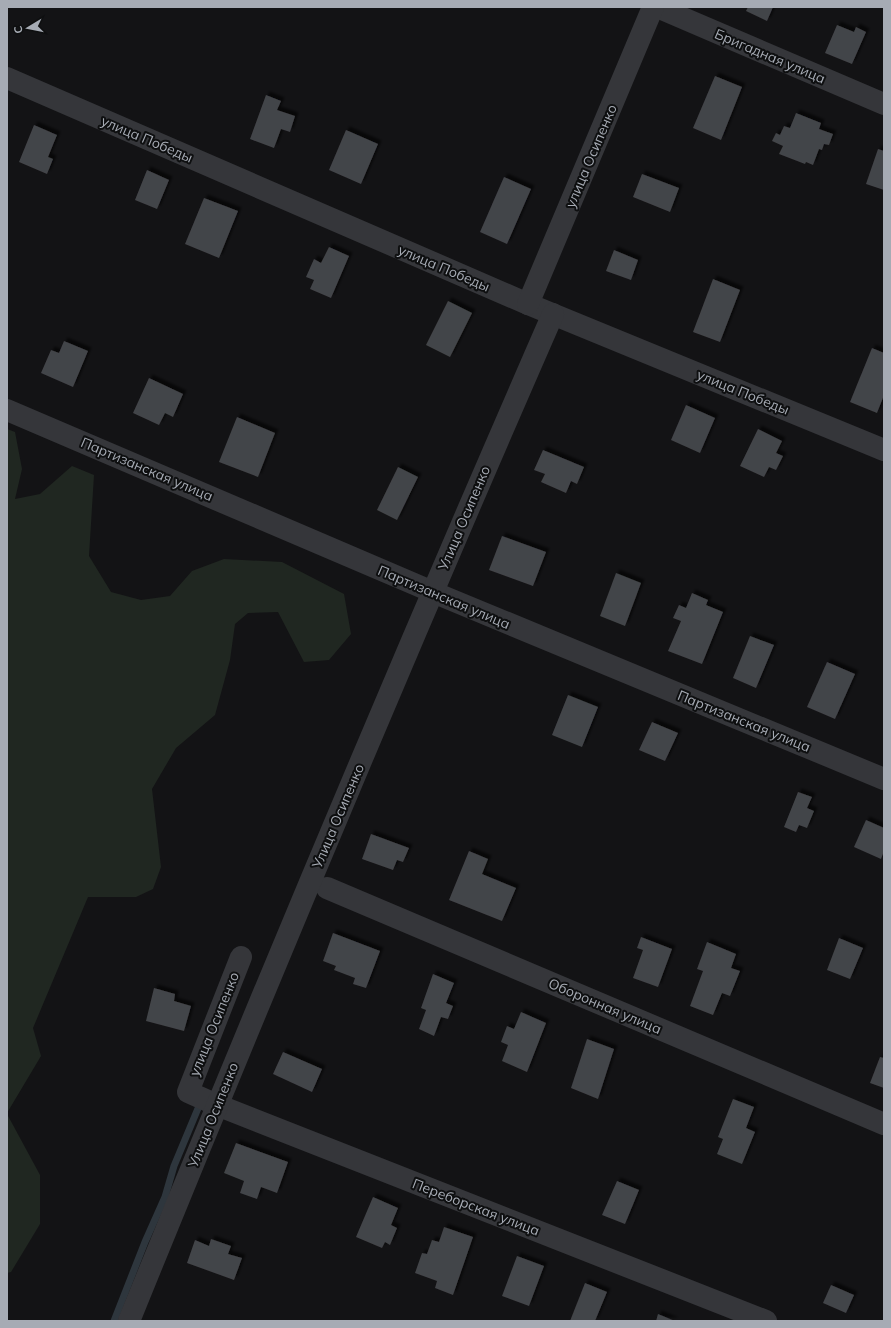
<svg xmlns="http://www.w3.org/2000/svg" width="891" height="1328" viewBox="0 0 891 1328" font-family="Mulish,sans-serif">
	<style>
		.green { fill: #202721 }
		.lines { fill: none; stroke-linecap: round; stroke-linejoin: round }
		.stream { stroke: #2e363d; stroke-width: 7 }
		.building { fill: #434448; filter: url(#shadow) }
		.minor { stroke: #35363a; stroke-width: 22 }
		.labels { text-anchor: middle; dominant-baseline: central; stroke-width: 4; stroke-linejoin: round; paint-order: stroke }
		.street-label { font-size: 14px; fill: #a6abb4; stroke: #0e0f10 }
	</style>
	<defs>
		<filter id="shadow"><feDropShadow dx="3.5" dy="-3.5" stdDeviation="1" flood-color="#0009"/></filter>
	</defs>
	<rect width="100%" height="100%" fill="#131315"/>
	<g class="green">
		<path d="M7,429L15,432L22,469L15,499L40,494L72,466L94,475L89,556L111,592L141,600L170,596L192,571L224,559L282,562L344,594L351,634L329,660L304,662L278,612L248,613L235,624L230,660L215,715L176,748L152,789L161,867L153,889L136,897H88L33,1028L41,1056L7,1113Z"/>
		<path d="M7,1114L40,1175V1224L11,1272L7,1273Z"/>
	</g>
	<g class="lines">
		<path class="stream" d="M114,1321L145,1242L165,1197L174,1166L199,1106"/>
	</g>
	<g class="building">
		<path d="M748,7H773L767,21L746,11Z"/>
		<path d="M837,25L854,32L856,27L866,32L852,64L825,53Z"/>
		<path d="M715,76L742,87L721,140L693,128Z"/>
		<path d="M266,95L281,101L277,110L295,116L290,132L281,129L274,148L250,139Z"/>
		<path d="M796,113L821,123L819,129L833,134L829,145L824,144L822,150L819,149L813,165L806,162L805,164L779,154L783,146L772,141L776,133L780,135L784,126L790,128Z"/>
		<path d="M34,125L57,135L48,157L53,159L47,174L19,162Z"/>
		<path d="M346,130L378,144L361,184L329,170Z"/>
		<path d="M878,149L884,151V190L866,184Z"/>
		<path d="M147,170L169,180L157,209L135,200Z"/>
		<path d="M642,174L679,188L670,212L633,197Z"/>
		<path d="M504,177L531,189L507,244L480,232Z"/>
		<path d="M204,198L238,211L219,258L185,244Z"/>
		<path d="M329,247L349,256L331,298L310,289L314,280L306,277L314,259L321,263Z"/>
		<path d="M614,250L638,260L631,280L606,271Z"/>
		<path d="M713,279L740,290L720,342L693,332Z"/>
		<path d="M448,301L472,313L450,357L426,345Z"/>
		<path d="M64,341L88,351L73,387L41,373L51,350L59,353Z"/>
		<path d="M872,348L884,353V395L877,413L850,402Z"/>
		<path d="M149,378L183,394L173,417L165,413L159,425L133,413Z"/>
		<path d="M686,405L715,418L700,453L671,440Z"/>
		<path d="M237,417L275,433L258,477L219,462Z"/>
		<path d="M758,429L782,441L776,453L783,456L776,470L769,467L764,477L740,466Z"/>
		<path d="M543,450L584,467L577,484L571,481L566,493L541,482L545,474L534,470Z"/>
		<path d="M398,467L418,477L397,520L377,510Z"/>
		<path d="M502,536L546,552L533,586L489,570Z"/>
		<path d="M616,573L641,583L625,626L600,616Z"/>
		<path d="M692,593L708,600L706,605L723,612L702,664L668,651L681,621L673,618L679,605L686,608Z"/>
		<path d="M750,636L774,645L756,688L733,678Z"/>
		<path d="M827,662L855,674L835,719L807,707Z"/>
		<path d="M568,695L598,707L582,747L552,735Z"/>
		<path d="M652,722L678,733L665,761L639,750Z"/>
		<path d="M798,792L812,797L807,808L814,811L807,828L799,825L796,832L784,827Z"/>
		<path d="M866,820L884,828V851L881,859L854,847Z"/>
		<path d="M371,834L409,848L403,862L397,860L393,870L362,859Z"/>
		<path d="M469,851L488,859L482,874L516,888L502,921L449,900Z"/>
		<path d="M333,933L380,951L366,988L353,984L355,978L334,970L336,966L323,961Z"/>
		<path d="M641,937L672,949L658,987L633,978L643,950L637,948Z"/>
		<path d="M839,938L863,948L850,979L827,970Z"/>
		<path d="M707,942L736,954L731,968L740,971L730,996L722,993L713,1015L690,1006L703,971L697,969Z"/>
		<path d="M433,974L454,983L446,1003L453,1006L448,1019L441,1017L434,1036L419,1029L426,1010L421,1008Z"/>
		<path d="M154,988L175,994L174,1001L191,1006L184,1031L146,1021Z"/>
		<path d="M521,1012L546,1023L527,1072L502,1061L508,1045L501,1042L507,1026L514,1029Z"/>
		<path d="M587,1039L614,1049L598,1099L571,1088Z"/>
		<path d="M283,1052L322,1069L312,1092L273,1074Z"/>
		<path d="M880,1057L884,1058V1088L870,1083Z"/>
		<path d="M733,1099L754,1107L746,1128L755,1132L742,1164L717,1154L723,1139L718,1137Z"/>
		<path d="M236,1143L288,1162L277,1193L261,1187L257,1199L240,1193L244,1181L224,1173Z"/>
		<path d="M617,1181L639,1190L625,1224L602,1215Z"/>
		<path d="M373,1197L398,1208L391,1225L397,1228L390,1245L385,1242L382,1248L356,1237Z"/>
		<path d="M444,1227L473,1237L453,1295L435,1288L437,1281L415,1273L422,1253L427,1254L432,1240L439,1242Z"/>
		<path d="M211,1239L231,1246L228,1254L242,1258L234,1280L187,1263L195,1240L209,1246Z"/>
		<path d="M517,1256L544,1266L529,1306L502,1296Z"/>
		<path d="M585,1283L607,1292L595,1321H570Z"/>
		<path d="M831,1285L854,1295L846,1313L823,1303Z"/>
		<path d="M658,1314L675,1321H656Z"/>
	</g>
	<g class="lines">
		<g class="minor">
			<path d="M657,7L884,104"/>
			<path d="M7,78L528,304L884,450"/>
			<path d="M528,304L653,7"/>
			<path d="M7,410L447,598L884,779"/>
			<path d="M327,888L884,1124"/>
			<path d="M241,957L188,1092L217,1105L766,1321"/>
			<path d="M129,1321C266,984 407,648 553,314"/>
		</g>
	</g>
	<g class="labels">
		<g class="street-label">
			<text transform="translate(770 56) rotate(23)">Бригадная улица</text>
			<text transform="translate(147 139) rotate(23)">улица Победы</text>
			<text transform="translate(591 156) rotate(-67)">улица Осипенко</text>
			<text transform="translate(444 268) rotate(23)">улица Победы</text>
			<text transform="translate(743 392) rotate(22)">улица Победы</text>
			<text transform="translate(147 469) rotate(23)">Партизанская улица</text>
			<text transform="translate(464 518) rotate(-67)">Улица Осипенко</text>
			<text transform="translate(444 597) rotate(23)">Партизанская улица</text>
			<text transform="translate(744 721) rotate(22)">Партизанская улица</text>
			<text transform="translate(338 816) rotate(-67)">Улица Осипенко</text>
			<text transform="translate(605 1006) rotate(23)">Оборонная улица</text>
			<text transform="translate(214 1024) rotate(-68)">улица Осипенко</text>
			<text transform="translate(213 1115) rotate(-68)">Улица Осипенко</text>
			<text transform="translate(476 1207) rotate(21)">Переборская улица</text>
		</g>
	</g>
	<rect width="891" height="1328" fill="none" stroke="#a6abb4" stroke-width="16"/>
	<g transform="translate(28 28) rotate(260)" stroke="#0e0f10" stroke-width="3" paint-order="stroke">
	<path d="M0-3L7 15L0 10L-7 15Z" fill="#a6abb4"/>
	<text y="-6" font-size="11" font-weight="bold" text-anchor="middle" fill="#a6abb4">С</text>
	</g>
</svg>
